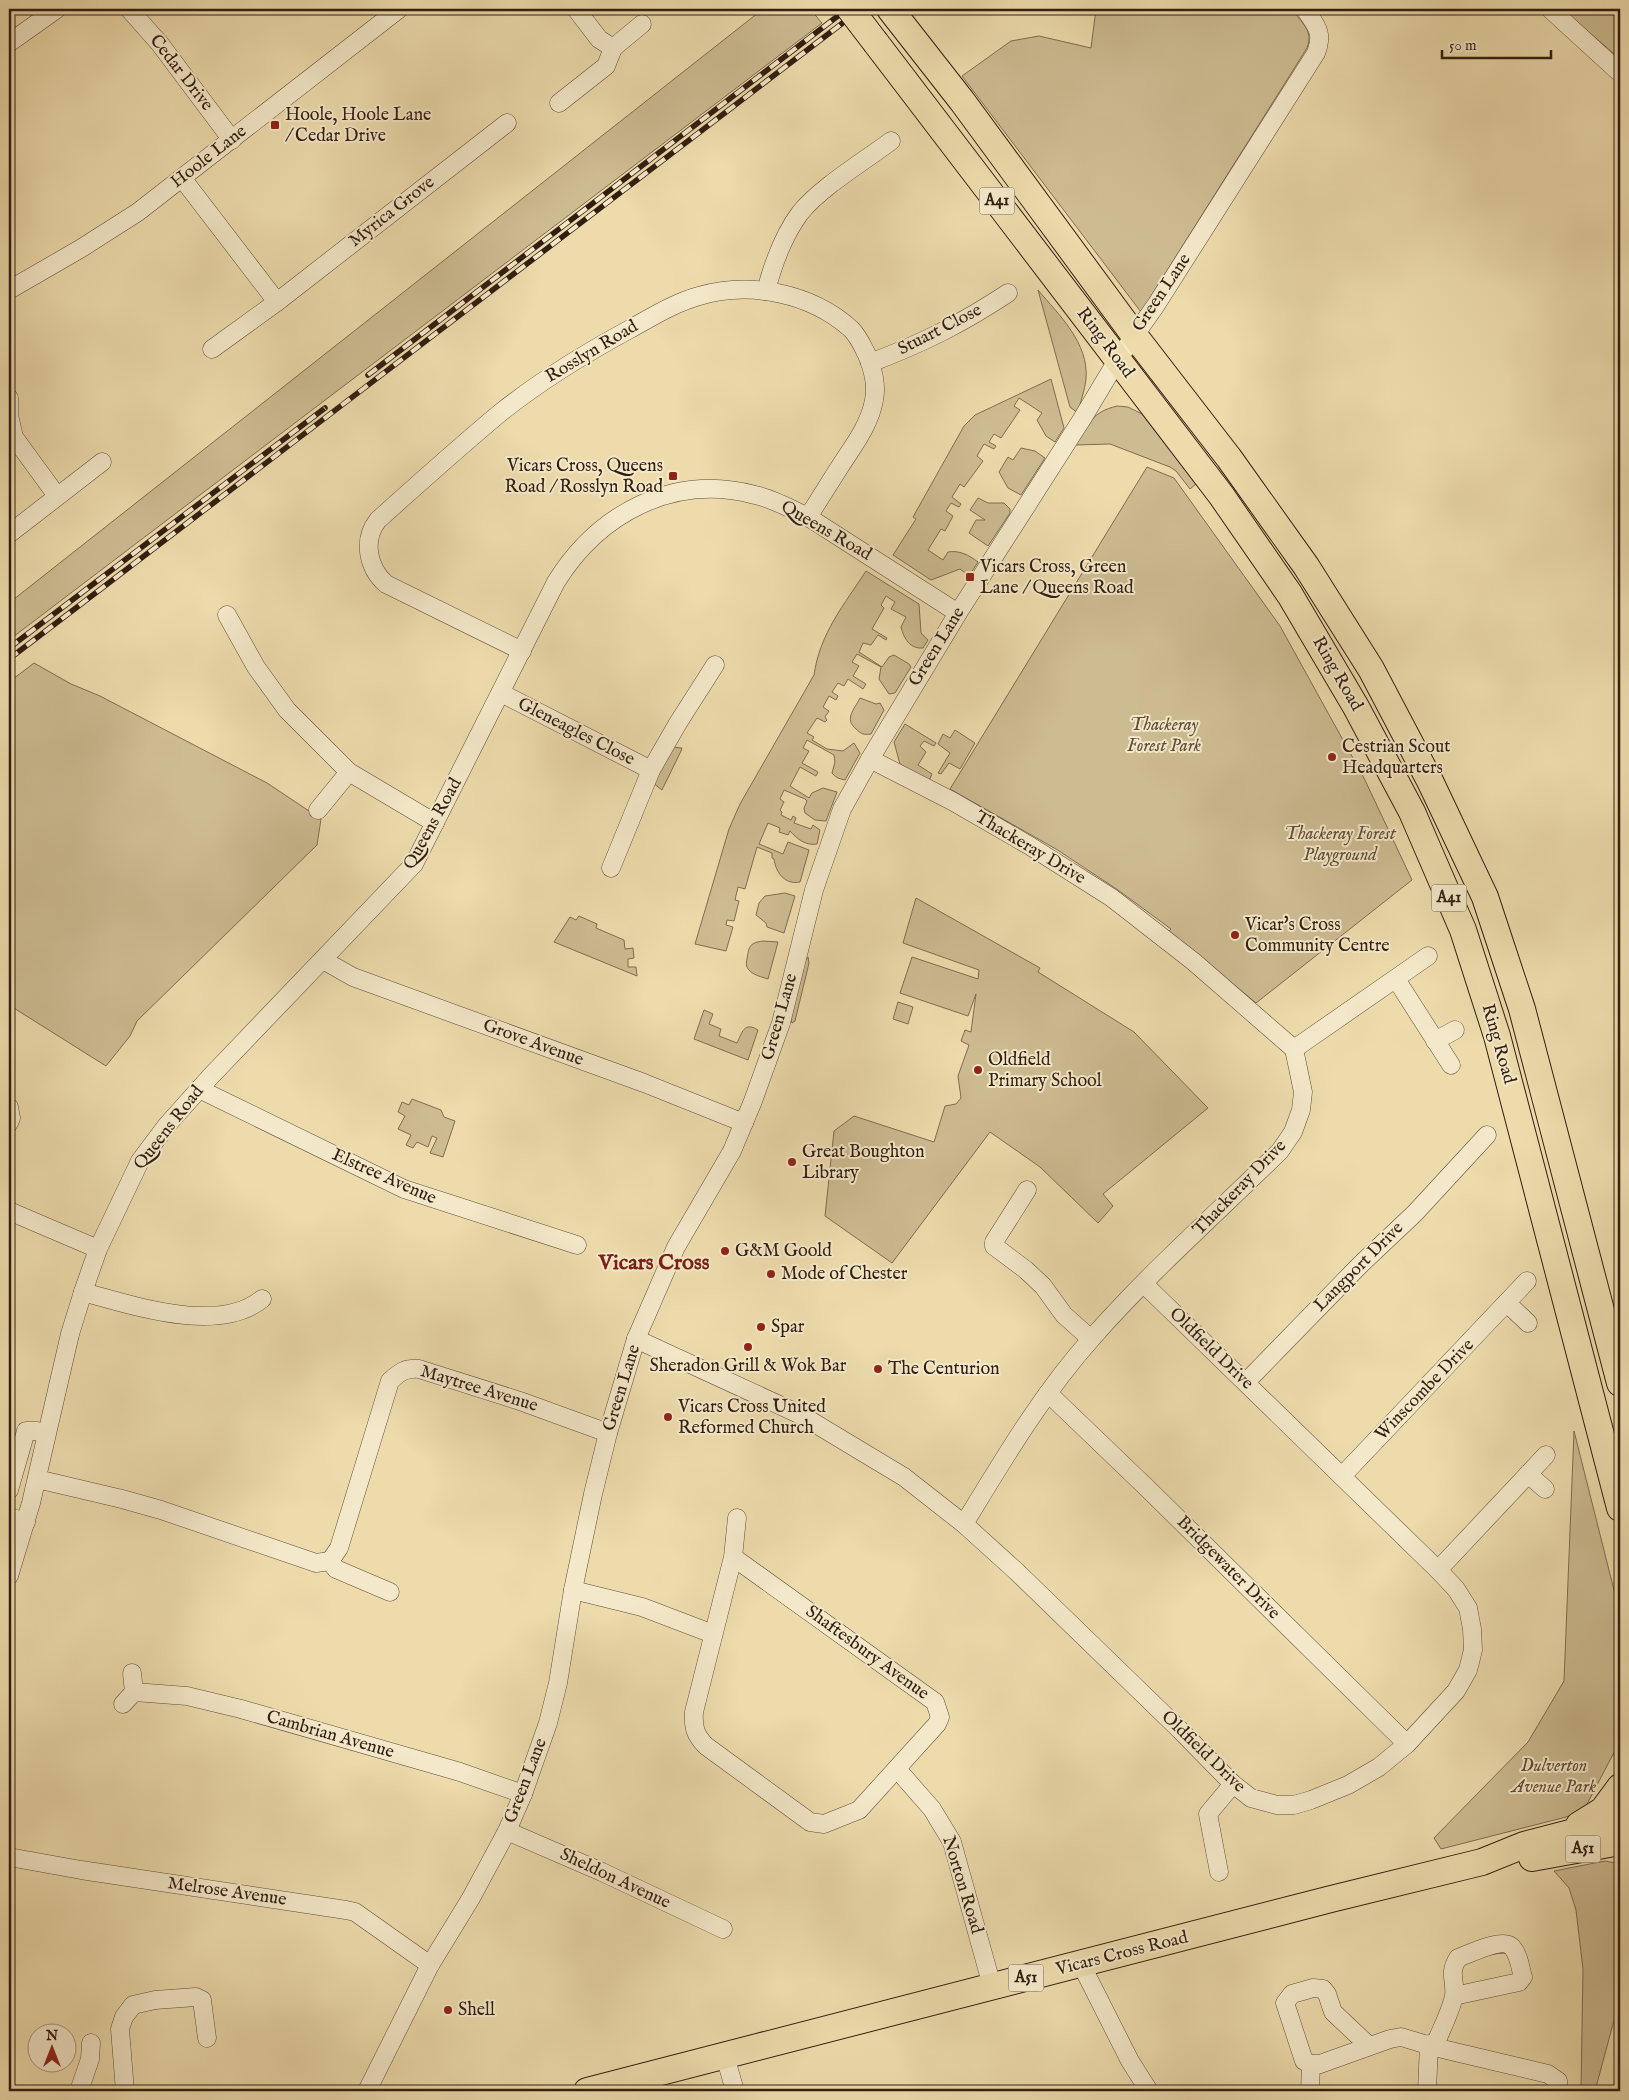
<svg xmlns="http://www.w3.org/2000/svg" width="1629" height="2100" viewBox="0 0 1629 2100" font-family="'IM FELL English',serif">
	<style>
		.green { fill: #cdbb92; stroke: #806c52 }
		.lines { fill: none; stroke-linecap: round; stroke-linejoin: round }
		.minor-casing { stroke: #614d38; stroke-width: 19 }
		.highway-casing { stroke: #321e11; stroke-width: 28 }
		.minor { stroke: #f3e8c9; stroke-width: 18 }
		.highway { stroke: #eddbac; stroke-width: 26 }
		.rail-casing { stroke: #321e11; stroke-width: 5.5 }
		.rail { stroke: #f3e8c9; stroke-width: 4; stroke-dasharray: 11; stroke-linecap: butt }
		.highway-bridge-casing { stroke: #321e11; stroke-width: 28; stroke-linecap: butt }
		.highway-bridge { stroke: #eddbac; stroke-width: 26 }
		.poi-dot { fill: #8f2418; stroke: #f3e8c9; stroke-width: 2 }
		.labels { text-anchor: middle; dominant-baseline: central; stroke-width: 4; stroke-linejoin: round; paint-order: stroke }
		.shield { fill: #f3e8c9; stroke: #6c5b48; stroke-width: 1 }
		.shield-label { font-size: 16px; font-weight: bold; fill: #321e11 }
		.street-label { font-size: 18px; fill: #321e11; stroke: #f3e8c9 }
		.poi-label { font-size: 18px; fill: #321e11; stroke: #f3e8c9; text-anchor: start }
		.park-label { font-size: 18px; font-style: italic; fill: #604d38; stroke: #f3e8c9 }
		.district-label { font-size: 22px; font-weight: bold; fill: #7a1f14; stroke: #f3e8c9 }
	</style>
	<rect width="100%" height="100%" fill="#eddbac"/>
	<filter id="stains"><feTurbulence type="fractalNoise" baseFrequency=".004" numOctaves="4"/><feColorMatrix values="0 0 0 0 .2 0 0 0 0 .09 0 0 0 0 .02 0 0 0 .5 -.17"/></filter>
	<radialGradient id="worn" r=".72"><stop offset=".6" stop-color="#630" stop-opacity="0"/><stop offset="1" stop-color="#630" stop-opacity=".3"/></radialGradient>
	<g class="green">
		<path d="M763,9H810L822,23L9,640V603Z"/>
		<path d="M1096,9H1292C1301,23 1314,30 1307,48L1141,312L962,76L1011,41L1039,36L1091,48Z"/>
		<path d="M1562,9H1620V59Z"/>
		<path d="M1038,290C1059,315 1089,343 1086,379C1085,390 1080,402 1078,413L1070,407Z"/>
		<path d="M1051,379L1064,428L1055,442L1046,436L1037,420L1042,413L1019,398L1014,406L1020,410L1001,438L994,434L989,442L996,446L994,449L984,444L977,456L983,461L964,487L960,484L952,497L961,504L959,507L951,503L946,511L953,516L945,531L941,529L928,550L943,560L948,552C959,550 969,555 978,562L969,576L960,569L931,580L893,555L916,519L913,517L964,426L975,415Z"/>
		<path d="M1117,406L1128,407L1142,414L1196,484L1190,489L1176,471L1170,467L1110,444L1075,445C1088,424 1092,412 1117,406Z"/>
		<path d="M1021,448L1035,451L1045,458L1021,495L1008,488L999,472L1008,457L1013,460Z"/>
		<path d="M1147,467L1174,478L1280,626L1364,778L1412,880L1256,1003L1169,931L1171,929L1118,890L1056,849L950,789Z"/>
		<path d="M978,498L988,503H1004L1010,509V513L988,546L969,533L976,520H985L970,510Z"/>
		<path d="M866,571L919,604L921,633L928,640L923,648C910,649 904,639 901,627L906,617L891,609L895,602L886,596L881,605L884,608L872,629L887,638L886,640L878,635L871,645L863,643L859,652L882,667L889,657L894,655L909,664L911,667L895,693L889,694L879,679L881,667L857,654L852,662L859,666L853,676L866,684L863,689L848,679L844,686L838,683L832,692L838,696L836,700L829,696L823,707L829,711L825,717L827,720L825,722L817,718L807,733L814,737L812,740L827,749L843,751L854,743L860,753L845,780C839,779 835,777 832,773L835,762L834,755L807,740L803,748L809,751L802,763L818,772L816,776L800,767L790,786L809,798L812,793L823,788L837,792L826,821L815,820L805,813L804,808L807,801L805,799L784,790L780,799L784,802L780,810L782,812L781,815L791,820L793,816L796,818L794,823L811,829L813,825L820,830L817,844C806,846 797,839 790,831L788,835L779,832L780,828L768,823L759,844L783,854L788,842L809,850L800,882C785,885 776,873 774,859L772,858V853L757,847L745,889L738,887L735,900L739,901L734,921L727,920L726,925L733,927L726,951L695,944L729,829L740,804L814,675C820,633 844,605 866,571Z"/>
		<path d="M34,663L71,684L100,696L267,783L321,819L317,845L137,1021L130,1036L106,1066L9,1005V682Z"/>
		<path d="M860,698L876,704L880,703L884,710L871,734C864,735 861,734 856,729C844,719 854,710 860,698Z"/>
		<path d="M905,724L936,743L934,746L924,741L920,746L926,752L918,765L932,774L929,781L900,764L894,742Z"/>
		<path d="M955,730L975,743L960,769L949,763L941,774L938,773L950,753L938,744L943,734L950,738Z"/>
		<path d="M671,747L682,748L681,751L662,790L653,783Z"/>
		<path d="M785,893L795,896L784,933L767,927L766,923L756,915L759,903L765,896Z"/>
		<path d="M916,898L1040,968L1038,972L1134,1032L1208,1108L1103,1194L1113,1206L1098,1223L1040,1167L990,1132L892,1263L825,1216L834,1131L854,1116L934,1142L945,1106L956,1104L961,1098L958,1076L969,1045L961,1041L965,1030L971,1032L976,994L968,1016L900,993L912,957L978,979L979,970L903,943Z"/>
		<path d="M579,916L597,924L596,928L624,940L625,949L633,948L634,958L628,959V967H636L637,976L554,942L570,917L576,920Z"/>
		<path d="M763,941L778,942L768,979C762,977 753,975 749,970C746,967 746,963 747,959C749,948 748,943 763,941Z"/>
		<path d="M808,957L809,963L795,1021L792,1023L790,1017L805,961Z"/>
		<path d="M898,1002L913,1007L908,1024L893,1019Z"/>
		<path d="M704,1010L713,1014L709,1024L721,1029L719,1036L737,1043C742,1033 744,1021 758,1030L748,1060L694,1039Z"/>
		<path d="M412,1099L441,1110L444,1117L455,1121L443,1157L430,1153L437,1138L432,1136L428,1147L417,1142L413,1148L406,1145L411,1135L398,1129L405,1116L398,1112L402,1102L409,1105Z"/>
		<path d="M1574,1431L1620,1614V1741L1586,1806L1579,1812L1566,1817L1441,1849L1434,1838L1528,1742L1564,1681Z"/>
		<path d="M1605,1861L1620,1864V1998L1595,2091H1581L1583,1969L1576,1910L1569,1888L1554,1871Z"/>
	</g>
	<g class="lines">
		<defs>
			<g id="minor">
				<path d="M129,9L160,44L232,140"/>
				<path d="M1550,9L1620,73"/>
				<path d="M9,43L57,9"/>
				<path d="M613,48L642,24"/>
				<path d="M559,103L606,66L613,48L599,39L576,9"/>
				<path d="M182,178L277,302L212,349"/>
				<path d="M9,290L80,249L138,212L399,9"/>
				<path d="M766,291C773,264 783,236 800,213C821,187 863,162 891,141"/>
				<path d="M277,302L507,123"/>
				<path d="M870,363C923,343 961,324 1008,293"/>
				<path d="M9,398V415L14,437L57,496"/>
				<path d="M9,534L102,462"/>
				<path d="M227,615L256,667L287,710L349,772L435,823"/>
				<path d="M522,651L386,584C368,568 362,540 378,520C418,484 458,448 500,413C540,381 584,354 630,329C652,317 674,303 699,296C750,281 811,293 851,329C859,337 862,345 867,355C873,368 877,386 874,400C870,424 854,445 841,465C830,482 819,500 808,517"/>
				<path d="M501,693L651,770L678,723L715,665"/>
				<path d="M870,759L952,801L1030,846L1112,898L1194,962L1294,1049L1303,1092L1301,1110L1293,1132L1280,1151C1217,1213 1150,1272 1092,1338C1042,1394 1003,1460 964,1524"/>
				<path d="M318,810L349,772"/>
				<path d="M611,868L651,770"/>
				<path d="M323,960L353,977L644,1083L744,1123"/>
				<path d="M1396,979L1451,1065"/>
				<path d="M1435,1041L1455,1030"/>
				<path d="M1294,1049L1428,956"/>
				<path d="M199,1089L404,1189L577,1245"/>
				<path d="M9,1107L11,1118L9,1123"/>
				<path d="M1027,1190L994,1242V1246L1026,1270L1043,1286L1064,1315L1091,1339"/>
				<path d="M9,1211L98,1249"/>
				<path d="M83,1292C132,1305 218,1335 262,1299"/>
				<path d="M1507,1303L1528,1323"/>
				<path d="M636,1339L801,1415L904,1477L964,1524L1016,1571L1180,1730L1233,1784L1251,1798L1277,1805H1294L1311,1800L1348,1785L1379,1767L1407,1744L1456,1691L1468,1670L1473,1650L1472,1629L1468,1608L1456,1589L1438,1570L1144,1284"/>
				<path d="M1246,1382L1361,1264L1415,1213L1487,1135"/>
				<path d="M1048,1393L1146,1487L1407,1744"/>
				<path d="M1528,1474L1545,1489"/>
				<path d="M1342,1476L1527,1281"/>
				<path d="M37,1479L122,1499L161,1510L316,1563L330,1561L339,1548L390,1381C400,1372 405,1368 419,1369L520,1401L608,1433"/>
				<path d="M9,1490L26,1431H37L46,1436"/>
				<path d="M9,1517L26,1522"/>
				<path d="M733,1557L935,1702L940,1717L937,1724L859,1810L824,1824L810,1822L706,1746C695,1735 693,1727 694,1712L733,1557L737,1518"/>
				<path d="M330,1561L336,1569L390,1592"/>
				<path d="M1438,1570L1546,1455"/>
				<path d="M9,1576L31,1503L70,1334L83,1292L98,1249L140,1161L167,1125L210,1077L414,864L556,582C599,513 674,473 755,495C774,499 791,509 808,517L958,613"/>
				<path d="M573,1590L642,1607L713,1634"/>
				<path d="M134,1692L187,1696L241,1709L460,1772L523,1794"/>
				<path d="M123,1704L134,1692L132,1673"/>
				<path d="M897,1769L932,1809L952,1842L992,1986"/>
				<path d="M507,1831L602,1872L723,1929"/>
				<path d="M9,1857L81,1870L346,1910L355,1912L430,1965"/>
				<path d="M1219,1872L1208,1814L1233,1784"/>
				<path d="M1081,1964L1130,2061L1149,2091"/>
				<path d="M1369,2046L1333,2012L1327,1994L1323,1989L1313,1988L1292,1994L1285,2003L1304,2061L1311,2064H1320L1390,2039L1401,2037L1434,2047L1548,2074L1558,2081L1559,2091"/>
				<path d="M1434,2047C1440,2032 1451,2011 1454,1996C1456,1980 1448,1974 1458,1958C1469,1954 1503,1937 1512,1947C1519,1955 1520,1967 1523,1977L1519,1982L1454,1996"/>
				<path d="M725,2056L735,2091"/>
				<path d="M79,2091L90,2059L91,2043"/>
				<path d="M125,2091L120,2029L124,2017L133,2005L155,2000L196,1997L202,2000L207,2038"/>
				<path d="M367,2091L430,1965L471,1898L507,1831L523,1794L548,1723L558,1683L573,1590L593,1494L608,1433L636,1339L676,1247L732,1151L753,1101L781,1023L814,890L842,809L870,759L958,613L1082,419L1118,359L1156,305L1316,53C1324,32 1316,26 1305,9"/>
				<path d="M1310,2091L1311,2064"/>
				<path d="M1427,2091L1429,2044"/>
			</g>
			<g id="highway">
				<path d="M890,9L962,101L1134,335L1229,458L1306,566L1371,669L1430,781L1485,897L1522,1009L1620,1383"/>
				<path d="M876,43L1221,495L1290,595L1356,707L1412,812L1463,930L1497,1036L1620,1508"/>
				<path d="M1579,1825L1603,1810L1620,1787"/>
				<path d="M1532,1858L1620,1842"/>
				<path d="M587,2091L1331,1899L1482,1862L1524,1845L1620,1820"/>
			</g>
		</defs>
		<use href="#minor" class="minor-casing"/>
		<use href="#highway" class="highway-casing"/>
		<use href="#minor" class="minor"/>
		<use href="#highway" class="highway"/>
		<defs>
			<g id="rail">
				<path d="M368,375L847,9"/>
				<path d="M9,648L325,408"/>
				<path d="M9,659L861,9"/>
			</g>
		</defs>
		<use href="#rail" class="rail-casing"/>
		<use href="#rail" class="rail"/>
		<defs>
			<path id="highway-bridge" d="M850,9L876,43"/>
		</defs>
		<use href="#highway-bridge" class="highway-bridge-casing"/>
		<use href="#highway-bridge" class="highway-bridge"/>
	</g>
	<g class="poi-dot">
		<rect x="270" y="120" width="10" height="10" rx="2.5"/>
		<rect x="668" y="471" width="10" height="10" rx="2.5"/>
		<rect x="965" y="572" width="10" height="10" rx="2.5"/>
		<circle cx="1332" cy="757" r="5"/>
		<circle cx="1235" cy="935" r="5"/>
		<circle cx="978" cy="1070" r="5"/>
		<circle cx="792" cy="1162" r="5"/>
		<circle cx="725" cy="1251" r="5"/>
		<circle cx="771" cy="1274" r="5"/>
		<circle cx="761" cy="1327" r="5"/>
		<circle cx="748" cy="1347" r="5"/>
		<circle cx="878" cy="1369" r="5"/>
		<circle cx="668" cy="1417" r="5"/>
		<circle cx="448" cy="2010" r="5"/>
	</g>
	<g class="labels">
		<g class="shield">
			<rect x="979.5" y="187.5" width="35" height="27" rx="4"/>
			<rect x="1431.5" y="884.5" width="35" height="27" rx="4"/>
			<rect x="1565.5" y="1835.5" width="35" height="27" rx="4"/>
			<rect x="1008.5" y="1964.5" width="35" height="27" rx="4"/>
		</g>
		<g class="shield-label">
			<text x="997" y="201">A41</text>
			<text x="1449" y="898">A41</text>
			<text x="1583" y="1849">A51</text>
			<text x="1026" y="1978">A51</text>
		</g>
		<g class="street-label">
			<text transform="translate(181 73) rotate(52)">Cedar Drive</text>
			<text transform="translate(209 157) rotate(-38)">Hoole Lane</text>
			<text transform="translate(392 212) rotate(-38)">Myrica Grove</text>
			<text transform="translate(1162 293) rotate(-56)">Green Lane</text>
			<text transform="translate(940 330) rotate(-27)">Stuart Close</text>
			<text transform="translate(1105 343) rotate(53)">Ring Road</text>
			<text transform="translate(592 352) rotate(-31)">Rosslyn Road</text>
			<text transform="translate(826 531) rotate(30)">Queens Road</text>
			<text transform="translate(937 647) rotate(-58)">Green Lane</text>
			<text transform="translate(1337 674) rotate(60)">Ring Road</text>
			<text transform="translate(576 732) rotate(27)">Gleneagles Close</text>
			<text transform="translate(433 824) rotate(-61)">Queens Road</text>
			<text transform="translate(1030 848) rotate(31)">Thackeray Drive</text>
			<text transform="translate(780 1017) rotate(-74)">Green Lane</text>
			<text transform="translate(533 1043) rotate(20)">Grove Avenue</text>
			<text transform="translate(1498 1044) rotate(74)">Ring Road</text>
			<text transform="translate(169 1128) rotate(-52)">Queens Road</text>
			<text transform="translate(384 1177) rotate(24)">Elstree Avenue</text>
			<text transform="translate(1240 1188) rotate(-46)">Thackeray Drive</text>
			<text transform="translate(1359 1267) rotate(-45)">Langport Drive</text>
			<text transform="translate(1211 1349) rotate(44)">Oldfield Drive</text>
			<text transform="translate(622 1388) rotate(-73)">Green Lane</text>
			<text transform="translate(479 1389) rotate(17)">Maytree Avenue</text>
			<text transform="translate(1425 1390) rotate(-46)">Winscombe Drive</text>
			<text transform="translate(1228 1568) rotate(45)">Bridgewater Drive</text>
			<text transform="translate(867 1653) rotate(36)">Shaftesbury Avenue</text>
			<text transform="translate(330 1735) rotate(16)">Cambrian Avenue</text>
			<text transform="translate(1203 1752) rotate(44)">Oldfield Drive</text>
			<text transform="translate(526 1781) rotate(-69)">Green Lane</text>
			<text transform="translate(615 1879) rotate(25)">Sheldon Avenue</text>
			<text transform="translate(962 1885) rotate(73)">Norton Road</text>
			<text transform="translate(227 1892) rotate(8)">Melrose Avenue</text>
			<text transform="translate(1122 1954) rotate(-14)">Vicars Cross Road</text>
		</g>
		<g class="poi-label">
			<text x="285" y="115">Hoole, Hoole Lane<tspan x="285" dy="21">/ Cedar Drive</tspan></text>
			<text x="663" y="466" text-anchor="end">Vicars Cross, Queens<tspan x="663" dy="21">Road / Rosslyn Road</tspan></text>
			<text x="980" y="567">Vicars Cross, Green<tspan x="980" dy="21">Lane / Queens Road</tspan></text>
			<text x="1342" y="747">Cestrian Scout<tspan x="1342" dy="21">Headquarters</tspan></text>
			<text x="1245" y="925">Vicar's Cross<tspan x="1245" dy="21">Community Centre</tspan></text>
			<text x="988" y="1060">Oldfield<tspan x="988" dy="21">Primary School</tspan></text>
			<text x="802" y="1152">Great Boughton<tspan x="802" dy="21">Library</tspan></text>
			<text x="735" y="1251">G&amp;M Goold</text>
			<text x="781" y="1274">Mode of Chester</text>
			<text x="771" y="1327">Spar</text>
			<text x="748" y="1366" text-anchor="middle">Sheradon Grill &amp; Wok Bar</text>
			<text x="888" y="1369">The Centurion</text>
			<text x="678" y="1407">Vicars Cross United<tspan x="678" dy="21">Reformed Church</tspan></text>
			<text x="458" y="2010">Shell</text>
		</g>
		<g class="park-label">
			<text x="1164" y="725">Thackeray<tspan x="1164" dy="21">Forest Park</tspan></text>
			<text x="1340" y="834">Thackeray Forest<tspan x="1340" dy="21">Playground</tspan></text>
			<text x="1554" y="1766">Dulverton<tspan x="1554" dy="21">Avenue Park</tspan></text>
		</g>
		<g class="district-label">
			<text x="654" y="1263">Vicars Cross</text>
		</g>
	</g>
	<rect width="1629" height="2100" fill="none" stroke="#eddbac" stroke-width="30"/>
	<rect x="10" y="10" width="1609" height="2080" fill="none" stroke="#321e11" stroke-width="2.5"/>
	<rect x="15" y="15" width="1599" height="2070" fill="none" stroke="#321e11"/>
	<g transform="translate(52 2048)"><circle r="24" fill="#f3e8c9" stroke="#a6977f"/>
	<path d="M0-4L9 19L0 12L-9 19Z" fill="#8f2418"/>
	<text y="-8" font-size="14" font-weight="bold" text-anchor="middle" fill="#321e11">N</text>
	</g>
	<path d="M1442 50v8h109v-8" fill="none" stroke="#321e11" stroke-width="2.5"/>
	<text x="1449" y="50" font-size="15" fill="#321e11" stroke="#f3e8c9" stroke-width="4" paint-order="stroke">50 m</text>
	<rect width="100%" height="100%" filter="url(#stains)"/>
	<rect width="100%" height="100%" fill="url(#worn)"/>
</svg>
